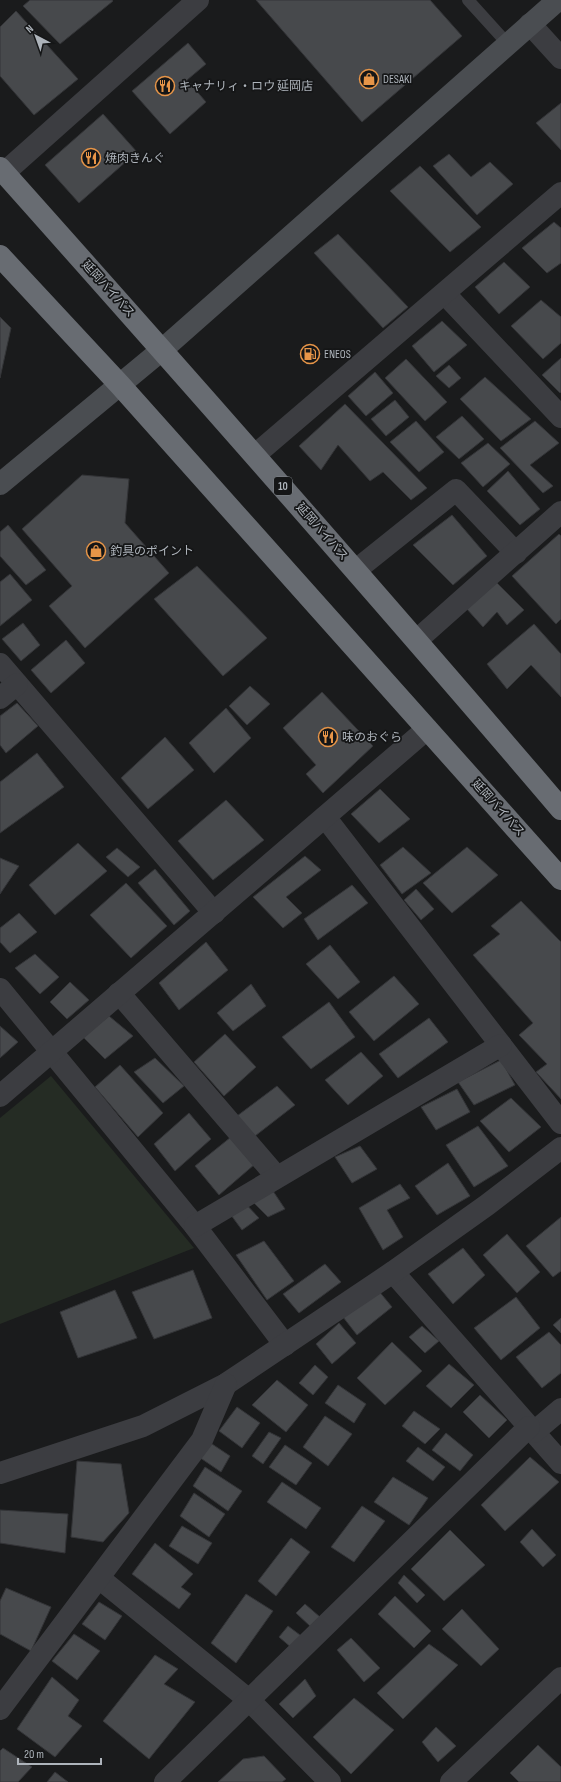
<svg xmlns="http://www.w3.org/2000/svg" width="561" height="1782" viewBox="0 0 561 1782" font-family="'Sofia Sans Condensed','Noto Sans JP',sans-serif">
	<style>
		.green { fill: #252c24 }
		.building { fill: #47494c; stroke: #343538 }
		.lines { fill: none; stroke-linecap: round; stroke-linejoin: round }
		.lane { stroke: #3c3d41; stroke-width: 12 }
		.street { stroke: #3c3d41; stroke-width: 22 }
		.secondary { stroke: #4a4d51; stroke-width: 22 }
		.highway { stroke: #686c72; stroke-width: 22 }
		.labels { text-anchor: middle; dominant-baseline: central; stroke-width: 3.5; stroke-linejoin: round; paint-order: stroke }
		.shield { fill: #151617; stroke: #80858a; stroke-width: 1 }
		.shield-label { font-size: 11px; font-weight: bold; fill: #aeb4bb }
		.poi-label { font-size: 12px; fill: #aeb4bb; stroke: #151617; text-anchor: start }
		.street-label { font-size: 12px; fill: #aeb4bb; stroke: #151617 }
	</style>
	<rect width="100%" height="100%" fill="#1a1b1c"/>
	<path class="green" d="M51,1076L194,1248L0,1324V1118Z"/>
	<g class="building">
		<path d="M30,0H112L113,1L60,44L23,6Z"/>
		<path d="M256,0H430L462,36L362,122Z"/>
		<path d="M16,11L78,79L34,115L0,76V27Z"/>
		<path d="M188,43L206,64L187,80L206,102L170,134L132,91Z"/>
		<path d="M561,103V150L536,123Z"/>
		<path d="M103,114L137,152L79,203L45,165Z"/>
		<path d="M449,154L471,177L490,162L513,184L477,215L433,166Z"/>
		<path d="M420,166L481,227L450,252L390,191Z"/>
		<path d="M554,222L561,228V263L547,273L522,248Z"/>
		<path d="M338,234L408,307L383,328L314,253Z"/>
		<path d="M504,262L530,287L499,314L475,287Z"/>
		<path d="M541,300L561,317V343L543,359L511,326Z"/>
		<path d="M0,317L11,328L0,378Z"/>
		<path d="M442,321L467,345L434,372L412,346Z"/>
		<path d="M561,358V392L560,393L542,375Z"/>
		<path d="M406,359L447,402L425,421L385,378Z"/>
		<path d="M449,365L461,378L449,388L436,376Z"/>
		<path d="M375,372L393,393L366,416L348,396Z"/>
		<path d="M485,377L531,419L501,441L460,399Z"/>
		<path d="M395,400L409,417L386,436L371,419Z"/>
		<path d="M345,404L427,488L411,500L383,472L370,481L338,445L321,470L299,446Z"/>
		<path d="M462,416L484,439L459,459L436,437Z"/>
		<path d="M416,421L444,452L419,472L390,442Z"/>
		<path d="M535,421L559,443L530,465L553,486L543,493L500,448Z"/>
		<path d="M488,443L510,464L483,487L461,463Z"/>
		<path d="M508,471L540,509L520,525L487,491Z"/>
		<path d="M82,475L129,479L125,523L169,573L85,648L49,606L72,586L22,529Z"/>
		<path d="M452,515L487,556L453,585L413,545Z"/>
		<path d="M8,525L46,570L26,585L0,556V532Z"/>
		<path d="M559,534L561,536V619L556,624L512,576Z"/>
		<path d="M197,566L267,638L223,676L154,599Z"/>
		<path d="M10,574L32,600L0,626V582Z"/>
		<path d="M496,582L524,610L507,625L497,612L483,627L466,608Z"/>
		<path d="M23,623L40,645L21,661L2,639Z"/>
		<path d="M534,624L561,654V697L531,665L507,689L487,664Z"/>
		<path d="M66,640L85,663L51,693L31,670Z"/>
		<path d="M250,686L270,704L247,725L229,706Z"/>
		<path d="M322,692L373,746L323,793L306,774L316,765L283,728Z"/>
		<path d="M17,703L38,726L6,753L0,745V716Z"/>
		<path d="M226,708L251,738L214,773L189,743Z"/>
		<path d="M165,737L194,770L148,809L121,778Z"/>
		<path d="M37,753L64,787L0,833V782Z"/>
		<path d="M380,789L410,819L379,843L351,814Z"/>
		<path d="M226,800L264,840L213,880L178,841Z"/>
		<path d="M78,843L107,871L55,915L29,885Z"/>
		<path d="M403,847L431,873L402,894L380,865Z"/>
		<path d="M467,847L498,875L452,913L423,883Z"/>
		<path d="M117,848L140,867L128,877L106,857Z"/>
		<path d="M305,856L321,870L286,897L302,913L283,928L253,897Z"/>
		<path d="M0,858L19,866L0,894Z"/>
		<path d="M155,869L190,911L174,925L138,883Z"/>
		<path d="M126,883L167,926L131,958L90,915Z"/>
		<path d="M352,885L368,903L318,940L304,919Z"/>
		<path d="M416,889L434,909L421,920L404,900Z"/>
		<path d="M521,901L561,942V1099L536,1072L547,1064L519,1035L533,1023L473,955L500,934L491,926Z"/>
		<path d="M19,913L37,932L10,953L0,942V928Z"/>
		<path d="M206,942L228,970L179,1010L159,983Z"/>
		<path d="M330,945L360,982L338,999L306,964Z"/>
		<path d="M35,954L59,977L40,994L15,968Z"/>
		<path d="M394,976L419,1004L374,1041L349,1012Z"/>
		<path d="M70,982L89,1000L67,1019L50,1002Z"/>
		<path d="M251,984L266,1006L233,1031L217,1013Z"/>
		<path d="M329,1002L355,1037L311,1069L282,1037Z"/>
		<path d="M109,1016L133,1036L105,1059L83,1037Z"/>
		<path d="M429,1018L448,1042L398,1078L379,1054Z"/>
		<path d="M0,1026L18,1042L0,1058Z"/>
		<path d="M225,1034L256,1067L224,1096L194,1062Z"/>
		<path d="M361,1052L383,1076L348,1105L325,1080Z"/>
		<path d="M155,1058L184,1086L163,1103L134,1072Z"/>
		<path d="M501,1060L515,1085L474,1105L458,1082Z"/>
		<path d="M120,1065L163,1113L138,1137L95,1087Z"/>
		<path d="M277,1086L295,1105L255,1136L237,1116Z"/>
		<path d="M457,1089L470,1112L436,1130L421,1107Z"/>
		<path d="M511,1098L541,1127L509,1152L480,1121Z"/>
		<path d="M189,1113L211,1139L175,1171L154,1144Z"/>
		<path d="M478,1126L508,1166L474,1187L446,1145Z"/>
		<path d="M231,1137L255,1164L219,1195L195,1166Z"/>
		<path d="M360,1146L377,1169L352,1183L335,1157Z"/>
		<path d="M448,1163L470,1196L437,1215L415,1186Z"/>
		<path d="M400,1184L410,1198L387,1210L403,1237L383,1250L359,1208Z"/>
		<path d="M271,1188L285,1209L268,1217L251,1200Z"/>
		<path d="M243,1201L259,1218L242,1230L228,1211Z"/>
		<path d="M561,1217V1271L553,1277L526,1246Z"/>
		<path d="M507,1234L540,1272L517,1293L483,1255Z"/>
		<path d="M264,1241L294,1281L267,1300L236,1255Z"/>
		<path d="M463,1248L485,1275L453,1304L428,1274Z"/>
		<path d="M325,1264L341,1282L299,1313L283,1294Z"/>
		<path d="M193,1270L212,1318L154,1339L132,1292Z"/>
		<path d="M115,1290L137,1338L78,1358L60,1312Z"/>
		<path d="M378,1290L392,1307L357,1335L343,1317Z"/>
		<path d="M516,1297L540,1328L501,1360L474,1328Z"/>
		<path d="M561,1318V1333L553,1325Z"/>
		<path d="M339,1323L356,1343L332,1364L316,1344Z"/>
		<path d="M422,1326L439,1341L425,1353L409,1337Z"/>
		<path d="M549,1332L561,1345V1373L542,1388L516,1357Z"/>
		<path d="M392,1342L422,1371L385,1405L357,1378Z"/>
		<path d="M449,1364L474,1385L451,1408L426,1386Z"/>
		<path d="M315,1365L328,1377L313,1395L299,1383Z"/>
		<path d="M277,1380L308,1405L286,1432L252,1405Z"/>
		<path d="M338,1385L366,1404L354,1423L325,1403Z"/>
		<path d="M480,1395L507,1420L489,1438L463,1412Z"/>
		<path d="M237,1407L260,1423L242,1448L219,1431Z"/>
		<path d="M414,1411L440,1429L425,1444L402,1426Z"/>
		<path d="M325,1416L352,1434L328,1466L303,1447Z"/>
		<path d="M269,1432L281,1438L263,1464L252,1456Z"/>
		<path d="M446,1433L473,1455L460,1471L432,1450Z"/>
		<path d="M209,1442L230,1456L221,1472L199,1457Z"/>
		<path d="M285,1445L312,1463L296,1485L269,1467Z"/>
		<path d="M418,1447L445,1467L433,1481L406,1461Z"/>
		<path d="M530,1457L559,1482L505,1531L481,1505Z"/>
		<path d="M77,1461L121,1464L129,1513L103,1542L71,1537Z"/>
		<path d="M205,1467L242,1491L228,1511L193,1486Z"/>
		<path d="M393,1477L428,1498L409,1525L374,1502Z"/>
		<path d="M282,1482L321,1508L306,1529L267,1502Z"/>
		<path d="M194,1493L225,1514L209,1537L180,1516Z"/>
		<path d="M362,1506L385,1521L354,1562L331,1547Z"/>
		<path d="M0,1510L68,1514L65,1553L0,1543Z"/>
		<path d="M182,1526L212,1543L198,1564L169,1546Z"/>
		<path d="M532,1529L556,1555L543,1567L520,1542Z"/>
		<path d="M450,1530L485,1565L444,1601L411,1569Z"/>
		<path d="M291,1538L310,1552L276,1596L258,1581Z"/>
		<path d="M155,1543L193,1574L181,1587L191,1594L179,1609L132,1574Z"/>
		<path d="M404,1575L425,1595L417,1603L398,1583Z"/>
		<path d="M6,1588L51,1607L31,1651L0,1634V1601Z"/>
		<path d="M246,1594L273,1611L236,1663L211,1643Z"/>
		<path d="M395,1596L431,1631L414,1648L378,1614Z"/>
		<path d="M99,1602L122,1616L105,1640L82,1624Z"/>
		<path d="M305,1604L320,1617L311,1627L296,1613Z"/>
		<path d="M462,1609L499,1649L481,1666L442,1629Z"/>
		<path d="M288,1626L304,1638L293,1649L279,1637Z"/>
		<path d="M74,1634L100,1651L77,1680L52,1661Z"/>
		<path d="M351,1638L380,1668L364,1682L337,1650Z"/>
		<path d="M429,1644L458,1665L403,1719L377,1693Z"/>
		<path d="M155,1655L178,1669L164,1684L195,1702L149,1759L103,1721Z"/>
		<path d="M52,1677L79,1700L68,1716L82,1726L55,1757L17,1729Z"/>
		<path d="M305,1679L316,1696L293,1718L279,1704Z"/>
		<path d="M354,1698L394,1730L351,1774L313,1737Z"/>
		<path d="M436,1727L456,1746L438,1762L422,1742Z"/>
		<path d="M538,1745L561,1767V1782H519L510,1773Z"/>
		<path d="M3,1748L32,1767L18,1782H0V1751Z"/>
		<path d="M264,1756L286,1779L282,1782H218L243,1759Z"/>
		<path d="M55,1772L68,1782H47Z"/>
	</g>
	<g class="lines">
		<path class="lane" d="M468,0L507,43"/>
		<g class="street">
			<path d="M530,24L561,58"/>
			<path d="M4,173L198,0"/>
			<path d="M445,294L561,417"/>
			<path d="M255,455L561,193"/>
			<path d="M356,570L456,490L516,553"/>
			<path d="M417,640L561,512"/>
			<path d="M0,664L214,913"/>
			<path d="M0,698L17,684"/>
			<path d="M325,817L561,1123"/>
			<path d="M0,989L195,1226L285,1345"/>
			<path d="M119,993L277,1177"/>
			<path d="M0,1096L427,729"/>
			<path d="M195,1226L501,1045"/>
			<path d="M393,1272L561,1463"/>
			<path d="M534,1432L561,1409"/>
			<path d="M0,1473L143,1426L226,1384L393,1272L487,1205L561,1148"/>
			<path d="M99,1578L249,1700L330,1782"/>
			<path d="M0,1709L202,1440L226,1384"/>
			<path d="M165,1782L529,1427"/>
			<path d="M451,1782L561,1678"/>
		</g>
		<path class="secondary" d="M0,484L163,349L558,0"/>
		<g class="highway">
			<path d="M0,168C189,380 377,593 561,809"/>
			<path d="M0,256L120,385L561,879"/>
		</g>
	</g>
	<defs>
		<symbol id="shop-ring" viewBox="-11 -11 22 22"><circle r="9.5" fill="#151617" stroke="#e79548" stroke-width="1.5"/><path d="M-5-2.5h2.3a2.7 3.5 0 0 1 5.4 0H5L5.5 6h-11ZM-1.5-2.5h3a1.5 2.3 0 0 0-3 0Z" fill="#e79548"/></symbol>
		<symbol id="restaurant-ring" viewBox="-11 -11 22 22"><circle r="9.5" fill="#151617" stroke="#e79548" stroke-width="1.5"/><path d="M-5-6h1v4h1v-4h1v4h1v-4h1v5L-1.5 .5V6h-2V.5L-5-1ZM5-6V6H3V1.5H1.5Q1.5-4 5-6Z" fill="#e79548"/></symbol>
		<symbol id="fuel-ring" viewBox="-11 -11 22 22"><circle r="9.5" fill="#151617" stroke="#e79548" stroke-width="1.5"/><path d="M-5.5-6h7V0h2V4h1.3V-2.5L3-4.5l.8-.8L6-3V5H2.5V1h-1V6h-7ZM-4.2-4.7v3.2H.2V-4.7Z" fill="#e79548"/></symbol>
	</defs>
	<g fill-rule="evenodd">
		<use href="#shop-ring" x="358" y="68" width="22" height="22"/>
		<use href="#restaurant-ring" x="154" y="75" width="22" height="22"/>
		<use href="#restaurant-ring" x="80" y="147" width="22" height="22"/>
		<use href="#fuel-ring" x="299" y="343" width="22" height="22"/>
		<use href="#shop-ring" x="85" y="540" width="22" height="22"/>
		<use href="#restaurant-ring" x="317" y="726" width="22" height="22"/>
	</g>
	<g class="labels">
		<rect class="shield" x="274" y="477" width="18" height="18" rx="3"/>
		<g class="shield-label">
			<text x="283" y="486">10</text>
		</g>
		<g class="poi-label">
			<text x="383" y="79">DESAKI</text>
			<text x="179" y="86">キャナリィ・ロウ 延岡店</text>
			<text x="105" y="158">焼肉きんぐ</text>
			<text x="324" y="354">ENEOS</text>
			<text x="110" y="551">釣具のポイント</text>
			<text x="342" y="737">味のおぐら</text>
		</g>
		<g class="street-label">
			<text transform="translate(108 289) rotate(48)">延岡バイパス</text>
			<text transform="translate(322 532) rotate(49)">延岡バイパス</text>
			<text transform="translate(498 808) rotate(48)">延岡バイパス</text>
		</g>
	</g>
	<g transform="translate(36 36) rotate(319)" stroke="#151617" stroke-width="3" paint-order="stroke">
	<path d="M0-3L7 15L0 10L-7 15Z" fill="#aeb4bb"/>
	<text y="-6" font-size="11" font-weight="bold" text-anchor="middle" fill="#aeb4bb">N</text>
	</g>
	<path d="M18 1758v6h83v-6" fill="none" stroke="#aeb4bb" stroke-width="2"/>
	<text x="24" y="1758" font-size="12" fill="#aeb4bb" stroke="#151617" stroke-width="3" paint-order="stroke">20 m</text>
</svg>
